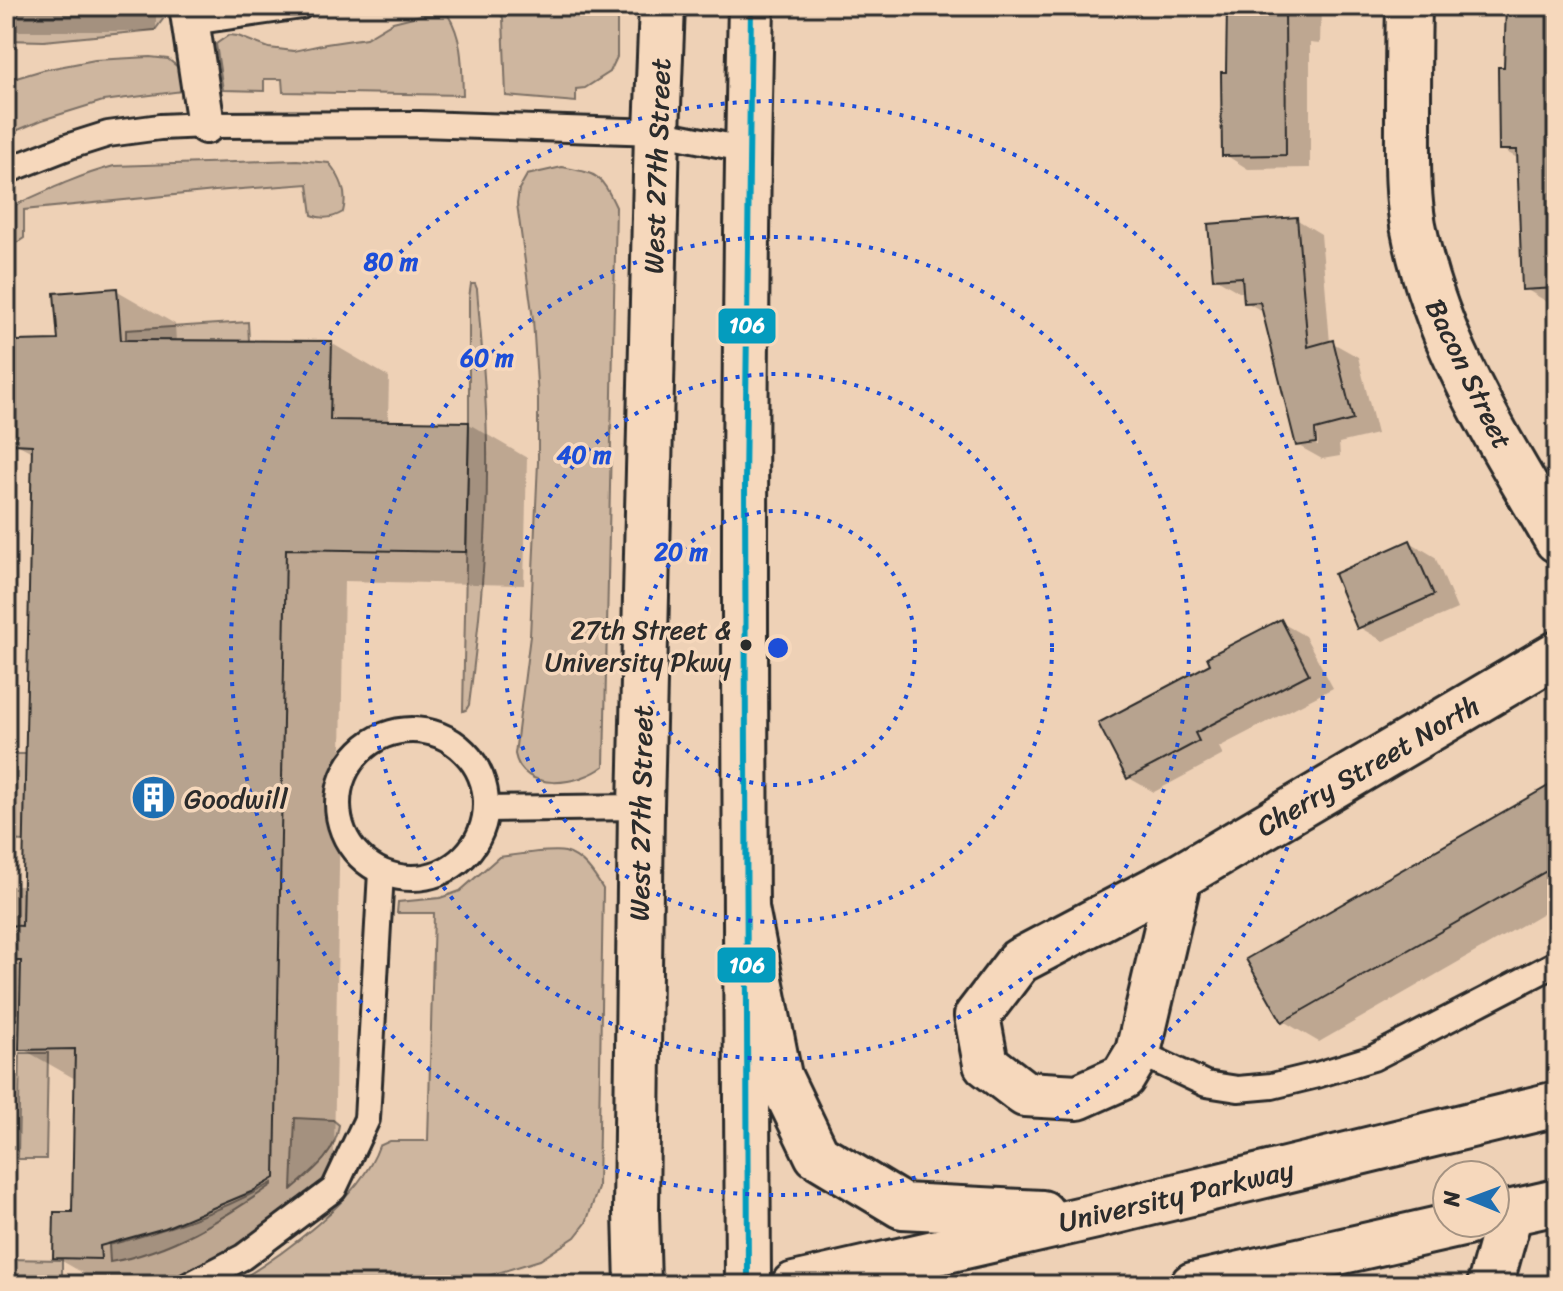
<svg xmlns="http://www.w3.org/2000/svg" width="1563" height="1291" viewBox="0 0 1563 1291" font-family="Sriracha,sans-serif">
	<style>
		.green { fill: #ceb69f; stroke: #7c7065; stroke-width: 2 }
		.shadow { fill: #0003; fill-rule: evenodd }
		.building { fill: #b7a38f; stroke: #2b2b2b; stroke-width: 2 }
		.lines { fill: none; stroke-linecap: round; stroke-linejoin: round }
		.service-casing { stroke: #2b2b2b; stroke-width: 30 }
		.pedestrian-casing { stroke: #2b2b2b; stroke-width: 42 }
		.minor-casing { stroke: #2b2b2b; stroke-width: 50 }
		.tertiary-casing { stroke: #2b2b2b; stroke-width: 50 }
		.primary-casing { stroke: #2b2b2b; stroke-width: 50 }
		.service { stroke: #f6d8bc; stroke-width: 24 }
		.pedestrian { stroke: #f6d8bc; stroke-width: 36 }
		.minor { stroke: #f6d8bc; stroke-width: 44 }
		.tertiary { stroke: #f6d8bc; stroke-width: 44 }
		.primary { stroke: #f6d8bc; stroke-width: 44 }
		.bus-1-casing { stroke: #f6d8bc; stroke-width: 12 }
		.bus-1 { stroke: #049cbe; stroke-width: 6 }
		.ring { fill: none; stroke: #1d4ed8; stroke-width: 4; stroke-dasharray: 4 8 }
		.bus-dot { fill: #2b2b2b; stroke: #f6d8bc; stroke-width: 3 }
		.labels { text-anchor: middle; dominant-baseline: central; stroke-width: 7; stroke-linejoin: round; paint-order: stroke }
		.bus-label { font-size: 26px; fill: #2b2b2b; stroke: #f6d8bc; text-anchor: end }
		.street-label { font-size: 28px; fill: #2b2b2b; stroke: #f6d8bc }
		.poi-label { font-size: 28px; fill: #2b2b2b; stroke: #f6d8bc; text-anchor: start }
		.centre { fill: #1d4ed8; stroke: #f6d8bc; stroke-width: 4 }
		.ring-label { font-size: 24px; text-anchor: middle; font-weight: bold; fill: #1d4ed8; stroke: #f6d8bc; stroke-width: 7; stroke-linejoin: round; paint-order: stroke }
		.line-badge { stroke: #f6d8bc; stroke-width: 3 }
		.badge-label { font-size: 22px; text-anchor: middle; font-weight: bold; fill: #fff }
	</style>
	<rect width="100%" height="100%" fill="#eed1b6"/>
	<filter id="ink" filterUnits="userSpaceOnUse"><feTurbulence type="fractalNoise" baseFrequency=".0125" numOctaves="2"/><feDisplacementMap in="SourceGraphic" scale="16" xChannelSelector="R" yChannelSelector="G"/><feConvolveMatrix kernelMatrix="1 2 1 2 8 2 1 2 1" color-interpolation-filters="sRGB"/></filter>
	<g filter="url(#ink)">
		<g class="green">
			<path d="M6,6H168L169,11L155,30L44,41L6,40Z"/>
			<path d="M496,6H617V57L610,72L585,88L576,89V102L506,96L503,18Z"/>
			<path d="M421,15H448C463,39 462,67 463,95L283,92L282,79H264V91L223,90L216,44L229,35L238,36L269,48L294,51L326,44L366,38L393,22Z"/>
			<path d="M150,57L168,59L179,68L183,91L103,101L42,120L6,135V81L43,70L95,60Z"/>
			<path d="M297,160L329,163C341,178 348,193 343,212C333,218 323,220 312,215L308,184L215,191L24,210V238L18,242L6,244V209C42,193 76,176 114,166Z"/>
			<path d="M562,167C598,174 600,173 616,207L604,766C580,785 523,794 515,754L530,636L538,462V399L533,319L517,204L519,189L527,175Z"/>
			<path d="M471,284H475L477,289C482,350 488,411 487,472C487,550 479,628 469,705L466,710L463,711L469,422V298Z"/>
			<path d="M248,322L249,341L126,340V330Z"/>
			<path d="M6,754H26L24,841L6,840Z"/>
			<path d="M538,852C546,852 557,850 565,852C583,857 594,874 603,889L598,1188L586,1223L575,1237L540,1260L478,1279L456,1285H231C279,1258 361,1199 379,1146L390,1141H428L434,913H397L398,902L440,898L460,891L499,857Z"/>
			<path d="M20,1053H48L46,1159H18Z"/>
			<path d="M295,1118L333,1120L339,1125C335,1155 314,1170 292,1189Z"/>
			<path d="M272,1183V1185C223,1219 170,1252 110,1262L109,1245C167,1230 220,1212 272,1183Z"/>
			<path d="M6,1259L62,1260V1278L38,1285H6Z"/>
		</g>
		<g class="shadow">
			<rect x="6" y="6" width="150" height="25"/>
			<path d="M1216,6H1321L1320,44L1310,43V168L1248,169L1224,154L1229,14Z"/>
			<path d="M1508,6H1557V302L1549,303L1524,288L1519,159L1501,149Z"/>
			<path d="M1296,219L1321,234L1330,343H1333L1358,357L1377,434L1339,443L1340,456L1322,459L1297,445L1264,312L1246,302V292H1239L1215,278ZM1316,420L1318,446H1317L1313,436Z"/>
			<path d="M116,290L175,324L176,342L331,343L389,377L388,423L469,424L527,458L524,585L344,581L333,1212L310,1224L224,1260L158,1279V1285H104L55,1257L74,1214L77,1080L21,1048L22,1035H13L6,1031V886H25L34,453L15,443L60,342Z"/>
			<path d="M1410,542L1435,557L1457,609L1383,641L1359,627Z"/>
			<path d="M1280,622L1305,636L1333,688L1219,747L1223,755L1154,792L1129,778L1213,665Z"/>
			<path d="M1557,783V905L1319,1042L1283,1021Z"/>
		</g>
		<g class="building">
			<path d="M1227,6H1285L1286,155L1222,156L1221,72H1226Z"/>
			<path d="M1506,6H1557V288L1522,290L1517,150H1499L1498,67H1504Z"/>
			<path d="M1297,217L1308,347L1333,340L1353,420L1315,430L1316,443L1296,446L1260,302L1244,303L1242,277L1213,279L1208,224Z"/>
			<path d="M117,288L121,340L332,341L330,420L469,422L466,552L286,549L275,1178L251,1192L165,1228L100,1246L101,1259L53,1258L54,1212H72L75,1049L19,1050L21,961H6V925L22,926L32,445L13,444L16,341L58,340L54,293Z"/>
			<path d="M1410,540L1434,595L1357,629L1334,574Z"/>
			<path d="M1281,619L1309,674L1195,733L1199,741L1127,779L1098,723L1210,664L1207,657Z"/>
			<path d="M1557,781V865L1282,1022L1246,959Z"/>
		</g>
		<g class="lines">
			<defs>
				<g id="service">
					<path d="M191,22L301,6"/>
					<path d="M6,171L70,146L108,134L160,127L206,125L420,124L657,132L748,150"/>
					<circle cx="412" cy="804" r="74"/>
					<path d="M486,809L641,807"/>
					<path d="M1138,1052L1206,1084L1238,1089L1272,1086L1317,1075L1373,1058L1557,963"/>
					<path d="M189,1285L243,1257L334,1189L367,1119L381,872"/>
				</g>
				<path id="pedestrian" d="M188,6L206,125"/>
				<g id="minor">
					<path d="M1409,6C1408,45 1408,83 1408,122C1408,156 1407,192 1413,225C1435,343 1498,438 1557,540"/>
					<path d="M1179,877L1138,1052L1123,1077L1078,1097L1025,1094L986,1064L977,1016L1019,961L1179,877L1557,654"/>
					<path d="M1490,1285L1510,1213"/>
				</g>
				<g id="tertiary">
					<path d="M638,1285L636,1212L641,807L657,132L662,6"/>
					<path d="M748,1285C746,859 741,432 751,6"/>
				</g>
				<g id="primary">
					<path d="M746,908L779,1076L817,1155L902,1206L1042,1213"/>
					<path d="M1495,1216L1557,1202"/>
					<path d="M794,1285L1096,1216L1557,1104"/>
					<path d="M1193,1285L1466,1223"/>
				</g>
			</defs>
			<use href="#service" class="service-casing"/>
			<use href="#pedestrian" class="pedestrian-casing"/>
			<use href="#minor" class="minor-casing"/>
			<use href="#tertiary" class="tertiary-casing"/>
			<use href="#primary" class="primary-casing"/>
			<use href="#service" class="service"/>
			<use href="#pedestrian" class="pedestrian"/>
			<use href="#minor" class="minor"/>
			<use href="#tertiary" class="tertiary"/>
			<use href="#primary" class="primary"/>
			<defs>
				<path id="bus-1" d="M748,1285L745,486L751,6"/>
			</defs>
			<use href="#bus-1" class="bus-1-casing"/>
			<use href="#bus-1" class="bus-1"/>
		</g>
	</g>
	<g class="ring">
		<circle cx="778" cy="648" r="137"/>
		<circle cx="778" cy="648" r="274"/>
		<circle cx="778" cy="648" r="411"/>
		<circle cx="778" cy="648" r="547"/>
	</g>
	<defs>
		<symbol id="building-disc" viewBox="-11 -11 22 22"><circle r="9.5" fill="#1f6fb2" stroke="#f6d8bc"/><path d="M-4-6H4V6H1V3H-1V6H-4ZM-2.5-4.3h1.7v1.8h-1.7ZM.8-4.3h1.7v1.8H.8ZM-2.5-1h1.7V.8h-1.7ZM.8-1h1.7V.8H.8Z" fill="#fff"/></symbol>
	</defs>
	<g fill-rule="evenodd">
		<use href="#building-disc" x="128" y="772" width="51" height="51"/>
	</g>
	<circle class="bus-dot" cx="746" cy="645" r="7"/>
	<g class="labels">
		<g class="bus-label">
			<text x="731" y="630">27th Street &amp;<tspan x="731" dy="32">University Pkwy</tspan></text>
		</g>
		<g class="street-label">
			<text transform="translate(657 166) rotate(-88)">West 27th Street</text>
			<text transform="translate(1469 374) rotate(64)">Bacon Street</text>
			<text transform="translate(1368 766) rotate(-30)">Cherry Street North</text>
			<text transform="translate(641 813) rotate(-89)">West 27th Street</text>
			<text transform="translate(1176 1196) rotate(-13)">University Parkway</text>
		</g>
		<g class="poi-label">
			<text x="184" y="798">Goodwill</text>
		</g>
	</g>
	<circle cx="778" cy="648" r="12" class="centre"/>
	<g class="ring-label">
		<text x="391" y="270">80 m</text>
		<text x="487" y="366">60 m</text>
		<text x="584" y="463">40 m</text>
		<text x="681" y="560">20 m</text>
	</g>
	<g class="line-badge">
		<rect x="717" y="307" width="60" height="38" rx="8" fill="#049cbe"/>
		<rect x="716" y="946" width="61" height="38" rx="8" fill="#049cbe"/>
	</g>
	<g class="badge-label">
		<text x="747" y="333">106</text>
		<text x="747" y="973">106</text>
	</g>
	<rect width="1563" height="1291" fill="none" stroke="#f6d8bc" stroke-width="32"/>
	<rect x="16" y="16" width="1531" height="1259" fill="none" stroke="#2b2b2b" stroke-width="3" filter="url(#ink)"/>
	<g transform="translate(1471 1199) rotate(271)"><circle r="38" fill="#f6d8bc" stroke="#a59382" stroke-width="2"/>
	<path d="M0-6L14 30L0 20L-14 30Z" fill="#1f6fb2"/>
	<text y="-12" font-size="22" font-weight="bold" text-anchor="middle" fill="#2b2b2b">N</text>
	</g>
</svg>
